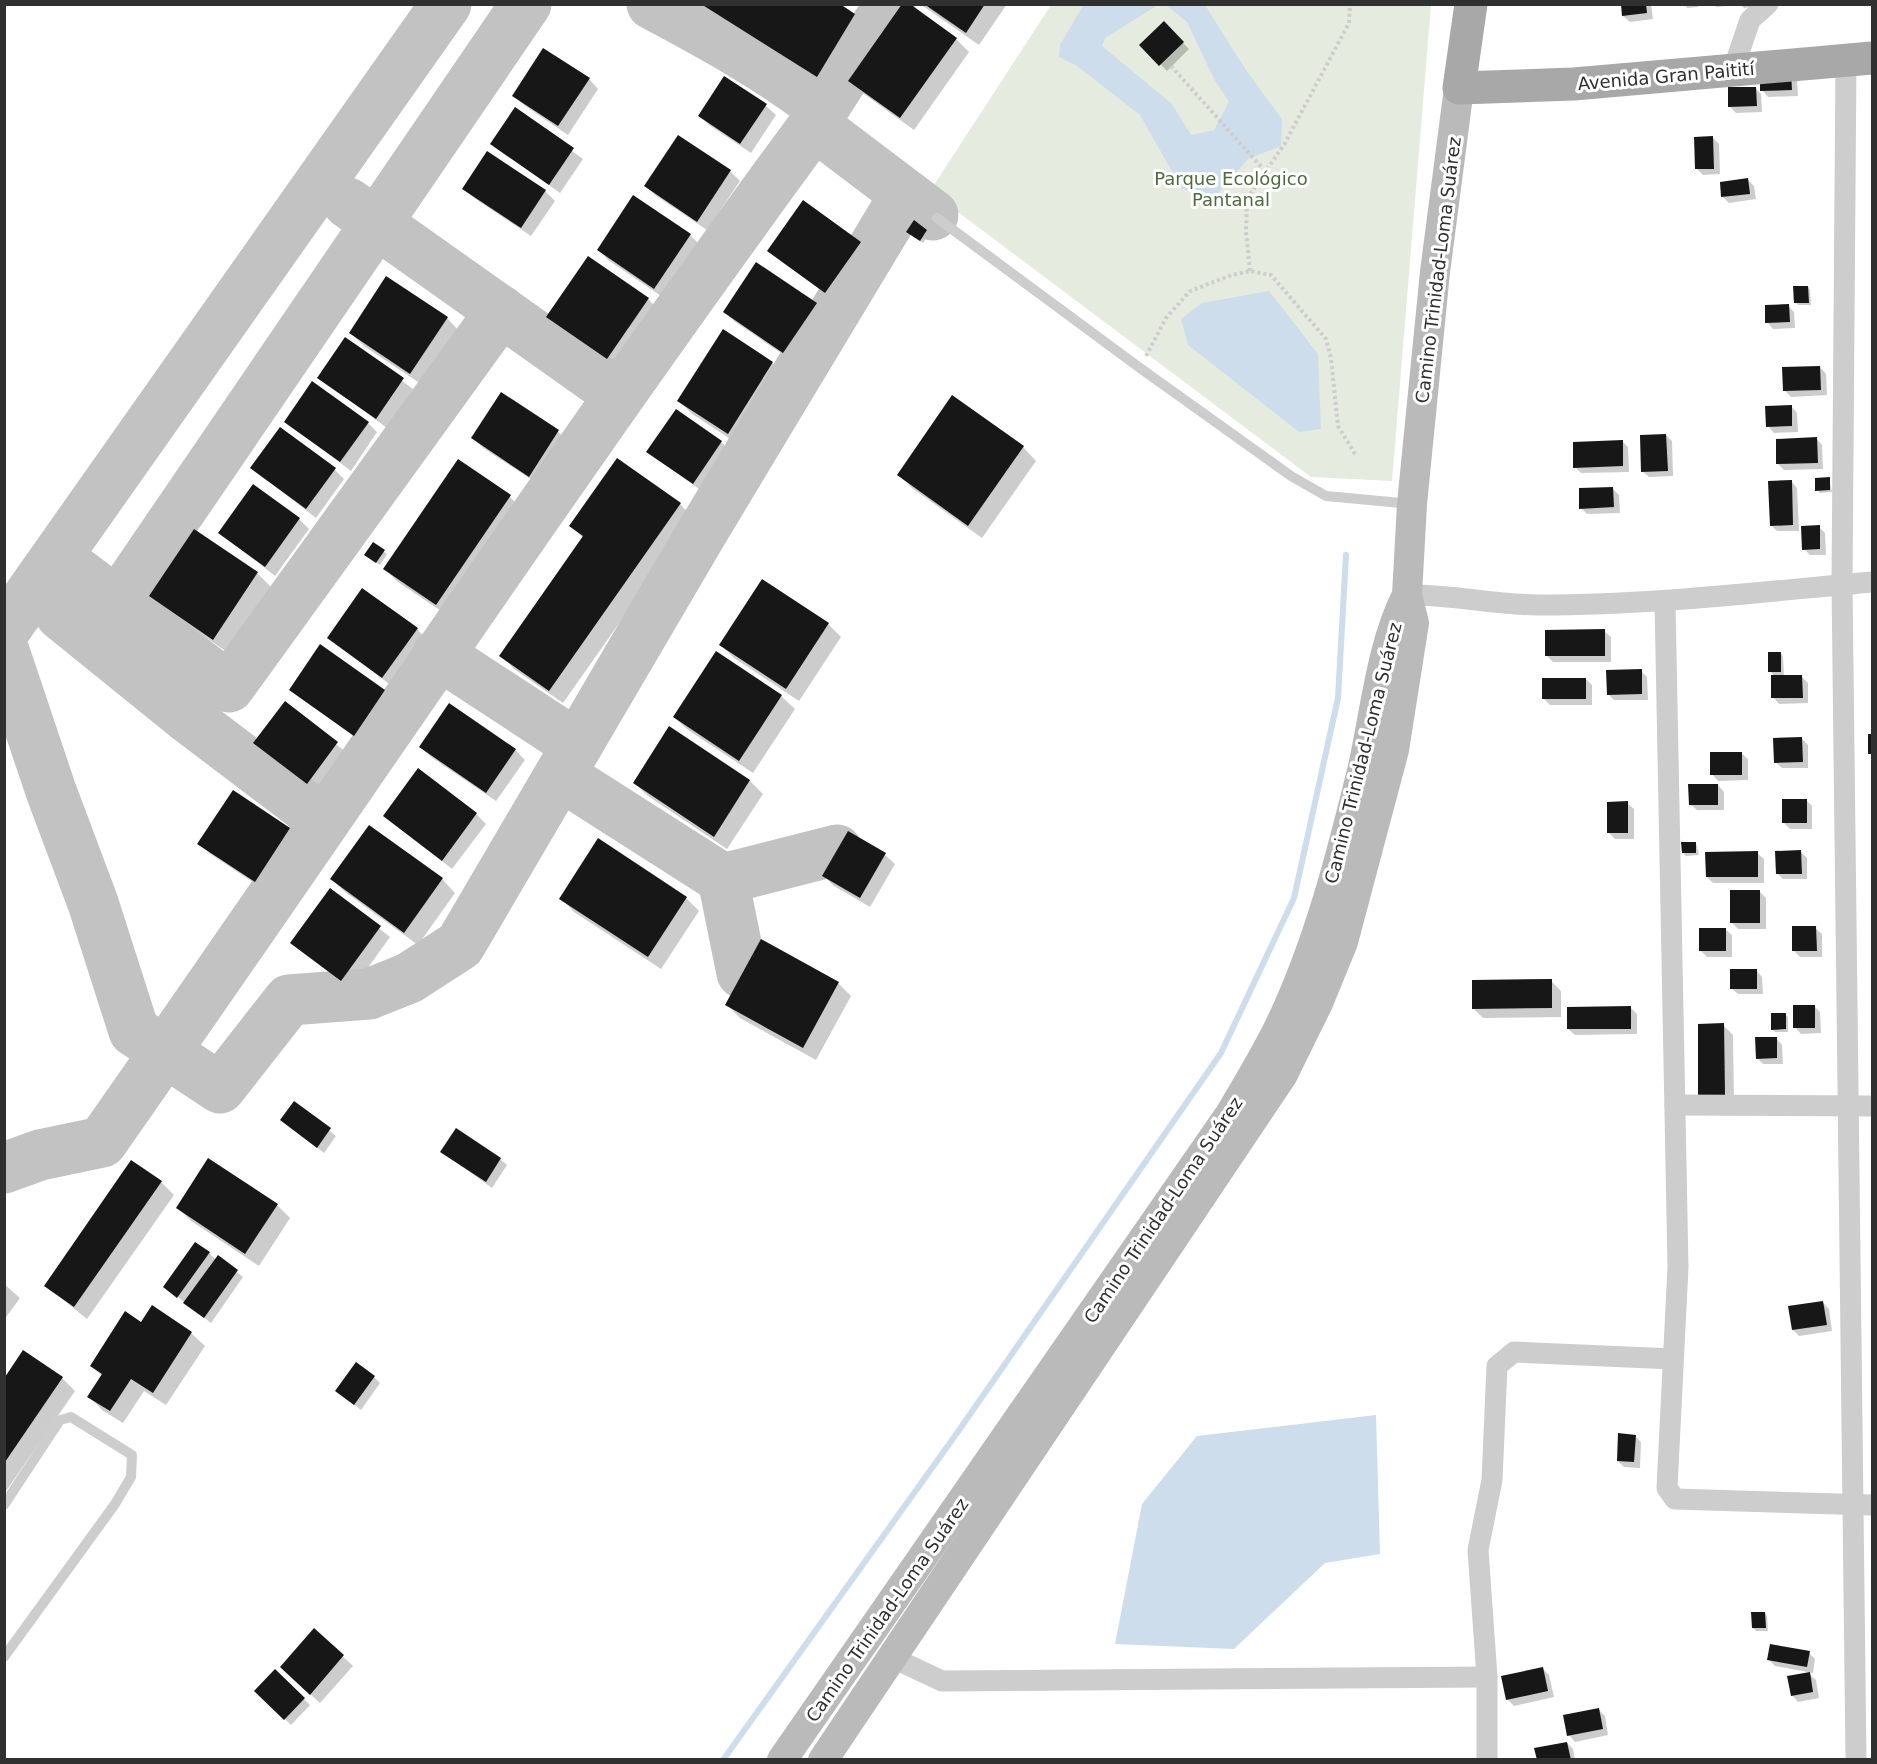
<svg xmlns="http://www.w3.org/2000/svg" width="1877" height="1764" viewBox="0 0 1877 1764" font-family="'DejaVu Sans',sans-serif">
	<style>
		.green { fill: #e5ecdf }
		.water { fill: #cdddeb }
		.shadow { fill: #0003 }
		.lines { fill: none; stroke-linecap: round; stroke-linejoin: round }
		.stream { stroke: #cdddeb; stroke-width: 6 }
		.taxiway { stroke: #c2c2c2; stroke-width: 51 }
		.building { fill: #171717 }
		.path { stroke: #cdcdcd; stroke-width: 4; stroke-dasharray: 3 3; stroke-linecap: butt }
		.lane { stroke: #cdcdcd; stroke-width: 10 }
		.street { stroke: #cdcdcd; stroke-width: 21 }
		.secondary { stroke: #bababa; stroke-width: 30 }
		.primary { stroke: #a8a8a8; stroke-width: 33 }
		.labels { text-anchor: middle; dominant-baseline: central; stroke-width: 6; stroke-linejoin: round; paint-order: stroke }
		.street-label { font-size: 18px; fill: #303030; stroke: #fff }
		.park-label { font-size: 18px; fill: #506a3f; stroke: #fff }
	</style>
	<rect width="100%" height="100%" fill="#fff"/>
	<path class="green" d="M1051,5H1431L1392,481L1311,477L930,191Z"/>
	<g class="water">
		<path d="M1084,4L1158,5L1105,38L1102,46L1172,104L1191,135L1214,130L1229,102L1214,79L1187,22L1166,5H1205L1246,70L1282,119L1281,146L1248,159L1217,195L1182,189L1140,115L1077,66L1059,57L1060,45Z"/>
		<path d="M1269,291L1318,354L1321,429L1299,432L1188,345L1181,319L1202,303Z"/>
		<path d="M1376,1415L1380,1554L1325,1563L1234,1649L1115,1644L1142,1504L1197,1436Z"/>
	</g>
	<g class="shadow">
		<path d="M701,4H837L855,15L868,28L831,89L709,13Z"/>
		<path d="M920,4H1007L979,45Z"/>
		<path d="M1622,4H1651L1653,19L1630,22L1623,16Z"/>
		<path d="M1697,4L1698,7L1687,8L1685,4Z"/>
		<path d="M1714,4H1727V6L1716,7Z"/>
		<path d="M1740,4H1778L1744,8Z"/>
		<path d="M1164,23L1189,49L1167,71L1142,45Z"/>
		<path d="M956,39L969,52L914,130L864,94L850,81Z"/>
		<path d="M589,79L598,89L568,135L524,105L514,96Z"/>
		<path d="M1797,80L1798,96L1768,97L1762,90Z"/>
		<path d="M1755,88L1761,94L1762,112L1736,113L1730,107Z"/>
		<path d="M766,106L776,115L751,153L709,125L700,116Z"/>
		<path d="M515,109L583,159L560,193L492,144Z"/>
		<path d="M1713,138L1719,144L1720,174L1703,175L1697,169Z"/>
		<path d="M730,171L740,181L707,230L655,195L646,186Z"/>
		<path d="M1748,180L1754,186L1756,199L1729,203L1723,197Z"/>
		<path d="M464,189L545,191L555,201L531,236L474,198Z"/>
		<path d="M914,223L929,234L923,243L910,234Z"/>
		<path d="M690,235L700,245L664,298L608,260L599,250Z"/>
		<path d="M860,243L870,253L836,301L769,251Z"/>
		<path d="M757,264L816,304L826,314L794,362L734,321L725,312Z"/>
		<path d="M1808,287L1810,290L1811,305H1798L1795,302Z"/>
		<path d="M648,299L661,312L620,371L561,330L548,317Z"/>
		<path d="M1788,306L1794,312L1795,328L1773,329L1767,322Z"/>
		<path d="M447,318L460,332L424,386L364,346L351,333Z"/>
		<path d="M723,331L772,363L786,376L741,446L692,414L679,401Z"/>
		<path d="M345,339L413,389L387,428L319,378Z"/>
		<path d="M1820,367L1826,374L1827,395L1791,397L1784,390Z"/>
		<path d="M501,394L558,432L568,441L540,485L483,448L473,438Z"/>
		<path d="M952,397L1023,447L1036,461L982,538L912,488L899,475Z"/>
		<path d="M1791,406L1797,413L1798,432L1774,433L1768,426Z"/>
		<path d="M286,422L368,423L377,432L351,471Z"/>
		<path d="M1666,435L1672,441L1673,476L1649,477L1642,471Z"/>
		<path d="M1816,438L1822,445L1823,469L1784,470L1778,464Z"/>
		<path d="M1622,441L1628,447L1629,472L1581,473L1575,467Z"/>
		<path d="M721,442L731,452L703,492L648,452Z"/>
		<path d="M617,460L680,504L693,518L563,703L514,669L501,655L583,538L571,526Z"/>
		<path d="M459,461L510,497L523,510L450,617L398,582L385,569Z"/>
		<path d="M252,468L335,470L344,479L316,518Z"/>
		<path d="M1829,479L1832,492L1820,493L1817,490Z"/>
		<path d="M1791,481L1797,488L1799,531H1777L1771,525Z"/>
		<path d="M1613,489L1619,495L1620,513L1587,514L1581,508Z"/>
		<path d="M299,519L309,529L275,576L220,533Z"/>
		<path d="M1819,527L1825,533L1826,555H1810L1804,549Z"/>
		<path d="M195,531L257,573L271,587L227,652L164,609L151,596Z"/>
		<path d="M373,544L387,554L380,565L368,557Z"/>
		<path d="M828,624L841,637L799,701L734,658L721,645Z"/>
		<path d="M417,629L426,639L393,687L329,638Z"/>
		<path d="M1604,631L1611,637V662H1553L1547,656Z"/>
		<path d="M321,646L394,701L364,744L290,689Z"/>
		<path d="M716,653L781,696L795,709L753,773L688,730L674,717Z"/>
		<path d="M1781,654L1783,656L1784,677H1802L1808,683V703L1779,704L1773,697L1775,677L1770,671Z"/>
		<path d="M1641,671L1647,677L1648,700H1614L1608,694Z"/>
		<path d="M1586,679L1592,685V705H1550L1544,699Z"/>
		<path d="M285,703L347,753L317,792L255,743Z"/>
		<path d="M670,728L750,781L763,794L727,849L648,796L634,783Z"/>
		<path d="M1802,739L1808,745V768H1782L1775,762Z"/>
		<path d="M421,747L515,750L525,760L496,801L431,757Z"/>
		<path d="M1741,753L1748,759V780L1718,781L1712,774Z"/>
		<path d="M1718,785L1724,792V810H1697L1690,804Z"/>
		<path d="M233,792L289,829L299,839L266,891L209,853L199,843Z"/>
		<path d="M1806,800L1812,806V829H1790L1784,823Z"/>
		<path d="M1627,803L1634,809V839H1615L1609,833Z"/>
		<path d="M476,814L486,824L452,869L385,816Z"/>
		<path d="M848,833L885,855L895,864L870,907L834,886L824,876Z"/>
		<path d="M1696,843L1699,855L1686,856L1683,853Z"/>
		<path d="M1801,852L1807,858V879H1783L1777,873Z"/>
		<path d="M1757,853L1764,859V883H1713L1707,877Z"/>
		<path d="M332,879H442L455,893L418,945L345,892Z"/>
		<path d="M330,890L390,937L352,990L292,943Z"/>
		<path d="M1759,891L1766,898V929H1738L1732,923Z"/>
		<path d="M561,898H686L699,911L661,969L574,912Z"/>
		<path d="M1815,928L1822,934V957H1800L1794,951Z"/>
		<path d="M1725,929L1732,935V957H1707L1701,951Z"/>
		<path d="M1756,970L1762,977L1763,994H1738L1731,988Z"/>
		<path d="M1551,981L1561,991V1017L1483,1018L1473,1008Z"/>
		<path d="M838,983L851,996L816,1060L740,1018L727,1005Z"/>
		<path d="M1814,1006L1820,1012L1821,1033L1801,1034L1795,1027Z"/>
		<path d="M1630,1007L1637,1014V1034L1575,1035L1568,1029Z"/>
		<path d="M1785,1015L1788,1017V1032H1775L1773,1029Z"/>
		<path d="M1723,1025L1733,1035L1734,1104H1710Z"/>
		<path d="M1776,1038L1782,1045L1783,1064H1763L1757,1058Z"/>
		<path d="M294,1103L336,1136L324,1153L282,1120Z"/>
		<path d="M442,1152L500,1159L507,1165L492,1188Z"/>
		<path d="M161,1182L174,1195L87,1319L46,1286Z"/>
		<path d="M277,1205L290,1218L259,1266L191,1221L178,1208Z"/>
		<path d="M209,1253L216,1260L218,1257L243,1277L211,1323L165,1287Z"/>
		<path d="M4,1284L20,1298L4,1320Z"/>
		<path d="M1822,1302L1829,1309L1832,1331L1799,1336L1793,1330Z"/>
		<path d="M141,1324L191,1333L205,1346L166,1405L144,1391L123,1423L102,1410L89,1396L102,1376L92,1366Z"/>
		<path d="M24,1352L62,1378L75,1391L4,1494V1379Z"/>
		<path d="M374,1377L380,1383L361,1410L337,1391Z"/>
		<path d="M1635,1436L1641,1442L1640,1468L1624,1467L1618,1461Z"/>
		<path d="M1765,1613L1767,1616L1768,1631H1756L1753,1628Z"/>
		<path d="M314,1630L353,1666L320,1703L291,1677Z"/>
		<path d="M1809,1653L1815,1659L1813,1673L1775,1666L1768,1659Z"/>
		<path d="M1543,1669L1549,1675L1554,1697L1514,1706L1507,1699Z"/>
		<path d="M275,1671L310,1705L291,1725L256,1691Z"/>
		<path d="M1809,1674L1816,1680L1819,1698L1798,1702L1792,1695Z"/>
		<path d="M1598,1709L1605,1716L1608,1735L1575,1742L1569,1735Z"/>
		<path d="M1567,1743L1573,1749L1575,1760H1538Z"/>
	</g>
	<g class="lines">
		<path class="stream" d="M723,1760L957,1433L1221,1053L1294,898L1338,698L1346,555"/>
		<g class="taxiway">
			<path d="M823,109L890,4"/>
			<path d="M814,125L933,215"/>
			<path d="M348,203L619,395"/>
			<path d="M57,557L229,687L501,311"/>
			<path d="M39,583L61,615L187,717L323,820"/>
			<path d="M4,631L446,4"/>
			<path d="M92,640L526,4"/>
			<path d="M4,651L51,791L93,903L134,1031L220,1088L289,1000L369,994L409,978L460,945L698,539L905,195"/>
			<path d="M438,654L577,745"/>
			<path d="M560,775L723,879L742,973"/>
			<path d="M723,879L837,850"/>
			<path d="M4,1168L40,1155L102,1142C340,803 569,458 814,125L823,109C769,67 712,36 652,4"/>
		</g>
	</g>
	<g class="building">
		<path d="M701,4H840L855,14L817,77Z"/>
		<path d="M902,4H910L957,38L900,118L848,81Z"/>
		<path d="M924,4H985L966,33Z"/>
		<path d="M1621,4H1646L1647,13L1622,16Z"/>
		<path d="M1164,21L1184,42L1159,66L1139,45Z"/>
		<path d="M543,48L590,78L558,126L512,96Z"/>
		<path d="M1791,72L1792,90L1760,91V73Z"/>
		<path d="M724,76L767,104L740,144L698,116Z"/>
		<path d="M1728,87H1756L1757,106L1728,107Z"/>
		<path d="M515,107L574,148L549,185L490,144Z"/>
		<path d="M678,135L731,170L697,222L644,186Z"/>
		<path d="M1713,136L1714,169H1695L1694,137Z"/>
		<path d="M487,151L546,190L521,228L462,189Z"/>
		<path d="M1748,178L1750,194L1721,197L1720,182Z"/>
		<path d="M633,195L691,234L654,289L597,250Z"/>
		<path d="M803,200L861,242L825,293L767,251Z"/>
		<path d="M914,220L927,230L920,241L906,232Z"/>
		<path d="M588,256L649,298L607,359L546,317Z"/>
		<path d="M756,262L817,303L783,353L723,312Z"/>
		<path d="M386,276L448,317L410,374L349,333Z"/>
		<path d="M1793,286H1808L1809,303H1794Z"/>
		<path d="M1789,304L1790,322L1765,323V305Z"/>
		<path d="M723,329L773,362L728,434L677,401Z"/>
		<path d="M345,337L404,378L376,419L317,378Z"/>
		<path d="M1820,366L1821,390L1783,391L1782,367Z"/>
		<path d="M312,381L369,422L340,462L284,422Z"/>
		<path d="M501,392L559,430L529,477L471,438Z"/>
		<path d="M952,395L1024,446L968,526L897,475Z"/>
		<path d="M1792,405V426L1766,427L1765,406Z"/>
		<path d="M676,409L722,441L693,484L646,452Z"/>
		<path d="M280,427L336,468L306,509L250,468Z"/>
		<path d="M1666,434L1668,471L1641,472L1640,435Z"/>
		<path d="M1817,437L1818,463L1776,464V439Z"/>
		<path d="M1623,440V466L1573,468V442Z"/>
		<path d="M617,458L681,503L549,691L499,656L583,536L569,526Z"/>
		<path d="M458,459L511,495L436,605L383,569Z"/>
		<path d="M1830,477V490L1815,491V478Z"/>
		<path d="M1792,480L1793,525L1770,526L1768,481Z"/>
		<path d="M253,484L300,518L265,567L218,533Z"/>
		<path d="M1613,487L1614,507L1579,509V488Z"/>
		<path d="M1820,525V549L1802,550L1801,526Z"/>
		<path d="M194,529L258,572L213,640L149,596Z"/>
		<path d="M373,542L385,550L376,563L364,555Z"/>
		<path d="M762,579L829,623L786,689L719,645Z"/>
		<path d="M362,588L418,628L382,678L327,638Z"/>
		<path d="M1605,629V656H1545V630Z"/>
		<path d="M320,644L385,690L354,736L289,690Z"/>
		<path d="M716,651L782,695L739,761L673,717Z"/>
		<rect x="1768" y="652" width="13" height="20"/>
		<path d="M1642,669V694L1607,695L1606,670Z"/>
		<path d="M1771,675H1802L1803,698H1771Z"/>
		<rect x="1542" y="678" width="44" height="21"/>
		<path d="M285,701L338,742L307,784L253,743Z"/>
		<path d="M449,703L516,749L486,793L419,747Z"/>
		<path d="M669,726L750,780L714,837L633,783Z"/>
		<rect x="1868" y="734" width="4" height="20"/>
		<path d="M1802,737L1803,762L1774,763L1773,738Z"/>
		<rect x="1710" y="752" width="32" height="23"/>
		<path d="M418,768L477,813L442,861L383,816Z"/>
		<path d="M1688,784H1718V805H1689Z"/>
		<path d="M233,790L290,828L255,882L197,844Z"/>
		<rect x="1782" y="799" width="25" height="24"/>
		<path d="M1628,801V833H1607V802Z"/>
		<path d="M369,825L443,878L404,933L330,879Z"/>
		<path d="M848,831L886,853L860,898L822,876Z"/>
		<path d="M598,838L687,897L648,957L559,899Z"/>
		<path d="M1681,842H1696V853H1682Z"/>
		<path d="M1801,850L1802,874H1776L1775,851Z"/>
		<path d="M1758,851V877H1706L1705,852Z"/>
		<path d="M330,888L381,926L341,981L290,943Z"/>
		<rect x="1730" y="890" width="30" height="33"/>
		<path d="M1792,926H1816L1817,951H1792Z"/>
		<rect x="1699" y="928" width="27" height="23"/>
		<path d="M761,939L839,982L803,1048L725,1005Z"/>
		<rect x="1730" y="969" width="27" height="20"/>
		<path d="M1552,979V1008L1472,1009V980Z"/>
		<rect x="1793" y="1005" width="22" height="23"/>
		<path d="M1631,1006V1029H1567V1007Z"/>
		<path d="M1771,1013H1786V1029L1771,1030Z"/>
		<path d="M1724,1023L1725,1095H1698V1024Z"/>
		<path d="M1755,1037H1777V1058L1756,1059Z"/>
		<path d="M294,1101L331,1128L317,1148L280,1120Z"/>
		<path d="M456,1128L501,1158L486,1182L440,1152Z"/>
		<path d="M208,1158L278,1204L245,1254L176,1208Z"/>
		<path d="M131,1160L162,1181L74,1307L44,1286Z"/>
		<path d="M195,1242L210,1252L177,1298L163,1287Z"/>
		<path d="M218,1255L238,1270L204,1318L183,1303Z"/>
		<path d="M1823,1301L1827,1325L1792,1330L1788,1306Z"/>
		<path d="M152,1305L192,1332L153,1393L131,1379L110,1411L87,1397L102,1374L90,1366L125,1311L141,1322Z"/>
		<path d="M23,1350L63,1377L5,1462V1377Z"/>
		<path d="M356,1362L375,1376L354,1405L335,1391Z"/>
		<path d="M1618,1433L1636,1435L1634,1462L1617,1461Z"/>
		<path d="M1751,1612H1765L1766,1628H1752Z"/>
		<path d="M314,1628L344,1655L310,1695L280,1667Z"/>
		<path d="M1770,1644L1810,1651L1807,1667L1767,1660Z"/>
		<path d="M1543,1667L1548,1691L1506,1700L1501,1676Z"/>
		<path d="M275,1669L305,1698L284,1720L254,1691Z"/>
		<path d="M1810,1672L1813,1692L1791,1696L1787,1676Z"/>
		<path d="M1599,1708L1603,1729L1567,1736L1563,1715Z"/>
		<path d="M1567,1742L1571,1760H1537L1534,1748Z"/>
	</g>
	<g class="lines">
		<g class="path">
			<path d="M1171,66L1265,171"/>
			<path d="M1250,271L1246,231L1247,199L1285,143L1349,23L1350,4"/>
			<path d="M1146,356L1166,318L1190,291L1232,275L1250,271L1271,275L1326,339L1331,358L1338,426L1355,454"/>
		</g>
		<g class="lane">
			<path d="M937,218L1140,368L1291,476L1326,496L1412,504"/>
			<path d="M4,1505L60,1420L71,1417L132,1455L131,1477L115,1504L4,1657"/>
		</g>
		<g class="street">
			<path d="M1846,61L1842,584L1856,1760"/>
			<path d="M1733,70L1750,20L1768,4"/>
			<path d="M1407,595C1451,594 1495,605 1539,605C1651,605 1761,592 1872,582"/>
			<path d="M1665,602L1678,1267L1667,1488L1675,1499L1872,1505"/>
			<path d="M1675,1105L1872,1106"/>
			<path d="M891,1657L942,1681L1487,1677"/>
			<path d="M1487,1760V1677L1478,1550L1492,1480L1497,1366L1514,1352L1673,1359"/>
		</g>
		<g class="secondary">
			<path d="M782,1760L1230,1114C1248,1084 1266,1054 1281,1023C1319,943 1341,856 1362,771C1375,715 1381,645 1407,595"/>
			<path d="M823,1760L1282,1076L1318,1003L1343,942L1394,750L1414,623L1407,595L1412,504L1435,272L1459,88"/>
		</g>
		<path class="primary" d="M1471,4L1459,88L1574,84L1872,58"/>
	</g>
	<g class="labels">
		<g class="street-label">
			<text transform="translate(1666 76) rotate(-5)">Avenida Gran Paitití</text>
			<text transform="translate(1438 270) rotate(-83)">Camino Trinidad-Loma Suárez</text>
			<text transform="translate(1363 753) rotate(-76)">Camino Trinidad-Loma Suárez</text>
			<text transform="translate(1163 1210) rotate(-56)">Camino Trinidad-Loma Suárez</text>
			<text transform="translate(887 1610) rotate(-55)">Camino Trinidad-Loma Suárez</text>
		</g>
		<g class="park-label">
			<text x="1231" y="178">Parque Ecológico<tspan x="1231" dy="21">Pantanal</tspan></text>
		</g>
	</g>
	<rect width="1877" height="1764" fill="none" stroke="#303030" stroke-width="12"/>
</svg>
